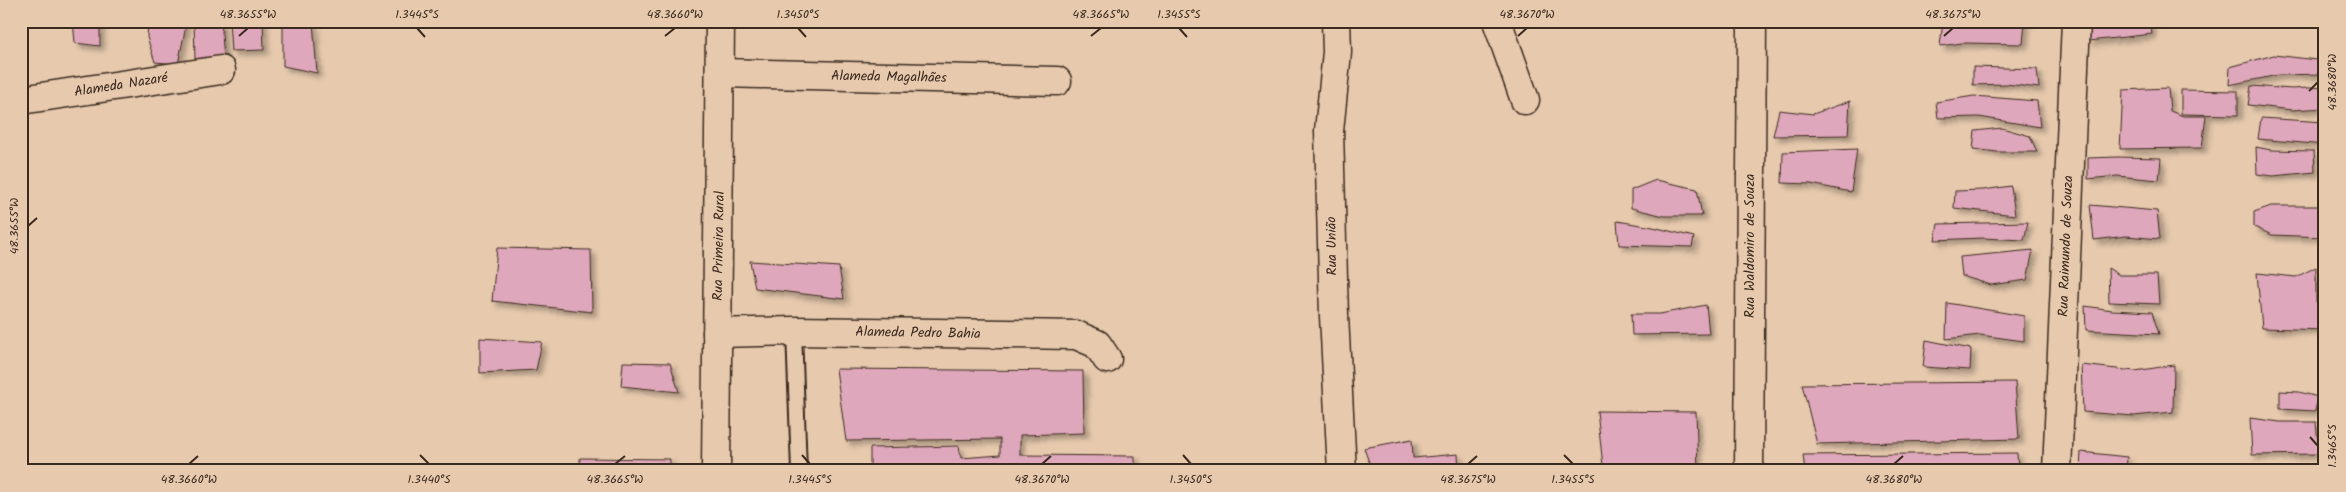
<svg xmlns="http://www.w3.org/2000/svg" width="2346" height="492" viewBox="0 0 2346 492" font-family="Kalam,sans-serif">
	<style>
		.building { fill: #dfa7bb; stroke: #3b2a1e; filter: url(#shadow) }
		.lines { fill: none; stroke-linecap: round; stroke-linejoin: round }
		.lane-casing { stroke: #3b2a1e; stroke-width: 18 }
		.street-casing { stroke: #3b2a1e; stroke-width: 31 }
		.secondary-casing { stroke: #3b2a1e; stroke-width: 31 }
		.lane { stroke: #e7caae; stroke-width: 14 }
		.street { stroke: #e7caae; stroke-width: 28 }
		.secondary { stroke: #e7caae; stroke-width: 28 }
		.ticks { fill: none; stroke: #3b2a1e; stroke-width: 2 }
		.labels { text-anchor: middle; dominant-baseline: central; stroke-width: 5; stroke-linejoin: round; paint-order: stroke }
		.street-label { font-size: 14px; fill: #3b2a1e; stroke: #e7caae }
		.neatline { fill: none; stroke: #3b2a1e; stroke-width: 2 }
		.ticks-label { font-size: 12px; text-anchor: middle; fill: #3b2a1e }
	</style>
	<defs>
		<filter id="shadow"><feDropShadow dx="4.5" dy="4.5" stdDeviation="2.5" flood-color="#0004"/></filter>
	</defs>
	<rect width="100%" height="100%" fill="#e7caae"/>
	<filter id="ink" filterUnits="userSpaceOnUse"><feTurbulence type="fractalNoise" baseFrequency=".02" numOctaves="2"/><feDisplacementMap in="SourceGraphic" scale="10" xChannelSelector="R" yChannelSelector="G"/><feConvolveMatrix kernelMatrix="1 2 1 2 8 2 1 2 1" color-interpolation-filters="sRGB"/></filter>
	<g filter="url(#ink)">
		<g class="building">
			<path d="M73,21H100V46L75,43Z"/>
			<path d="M148,21H187L178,64L155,62L147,37Z"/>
			<path d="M194,21H221L224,61L195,60Z"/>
			<path d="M229,21H263L264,50L231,51Z"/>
			<path d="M1943,21H2025L2023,44L1962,43L1940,46Z"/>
			<path d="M2089,21H2150L2152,34L2089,41Z"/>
			<path d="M283,22H313L317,73L283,66Z"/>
			<path d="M2274,55L2325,61V74L2278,75L2229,85L2230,67Z"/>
			<path d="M1973,67L2037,69L2039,88L2006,84L1973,85Z"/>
			<path d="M2251,86L2292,89L2325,87V108L2292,110L2248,105Z"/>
			<path d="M2168,88L2170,111L2183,116H2206L2202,148L2120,149L2123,90Z"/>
			<path d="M2181,90L2238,91V115L2181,114Z"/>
			<path d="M1974,96L2037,101L2040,127L1979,117L1938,118L1936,102Z"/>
			<path d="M1850,101L1848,135L1773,136L1779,110L1813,114Z"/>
			<path d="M2261,118L2325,122V145L2258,139Z"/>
			<path d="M2002,128L2030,136L2037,152H1997L1973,149L1975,131Z"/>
			<path d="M2256,147L2271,150L2314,151L2315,172L2273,176L2257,174Z"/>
			<path d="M1857,149L1851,192L1811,184L1782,183L1783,152Z"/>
			<path d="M2117,157L2161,158L2159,180L2117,176L2088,179V158Z"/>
			<path d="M1656,180L1697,189L1702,216H1664L1631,208V190Z"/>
			<path d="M2011,186L2015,215L1954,208L1955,191L1983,190Z"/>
			<path d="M2090,205L2157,211L2160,239L2126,236L2094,240Z"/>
			<path d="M2271,206H2325V237L2272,235L2254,227V212Z"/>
			<path d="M1617,221L1653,227L1694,237L1692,247L1619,245Z"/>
			<path d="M2028,222L2024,240L1982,238L1935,240L1938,224Z"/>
			<path d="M497,248L591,250L592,312L492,301Z"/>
			<path d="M2033,250L2027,280L1991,285L1962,276L1960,257Z"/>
			<path d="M750,261L839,267L844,299L755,288Z"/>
			<path d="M2316,267V301L2325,321V330L2262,328L2257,273L2296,277Z"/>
			<path d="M2108,268L2119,275H2157L2159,304L2109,302Z"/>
			<path d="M1947,303L2024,316V341L1980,335L1946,339Z"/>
			<path d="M1706,305L1709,334L1632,335L1631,314H1660Z"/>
			<path d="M2085,306L2112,310L2152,312L2159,334L2086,330Z"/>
			<path d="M480,338L542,342L536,370L480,373Z"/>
			<path d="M1926,340L1971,349L1970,370L1923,367Z"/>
			<path d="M623,362L670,363L679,392L621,386Z"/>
			<path d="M2081,365L2135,371L2174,365L2173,412L2134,416L2083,412Z"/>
			<path d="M836,369L1083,371L1084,433L1020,435V455L1135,456V471H870V448L959,446L961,458L1000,455V439L846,441Z"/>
			<path d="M2015,382L2019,439L1817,444L1802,384Z"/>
			<path d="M2280,391L2299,392L2318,397L2315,411L2280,409Z"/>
			<path d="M1597,411L1696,412L1698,470L1603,466Z"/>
			<path d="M2250,418L2280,422H2316L2319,454L2252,455Z"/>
			<path d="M1412,439L1413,458L1458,454L1459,471H1372L1364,448Z"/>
			<path d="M2081,452L2127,457L2126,471H2080Z"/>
			<path d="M2017,453L2018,471H1805L1803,455Z"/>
			<path d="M580,458L670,459V471H580Z"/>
		</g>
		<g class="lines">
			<defs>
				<path id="lane" d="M794,331L799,471"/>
				<g id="street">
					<path d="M1497,21L1525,100"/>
					<path d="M721,73L1057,81"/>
					<path d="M21,100L221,70"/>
					<path d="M717,333L794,331L1076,335L1097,344L1107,359"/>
					<path d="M716,471L720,21"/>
					<path d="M1749,471L1752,21"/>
					<path d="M2057,471L2076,21"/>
				</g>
				<path id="secondary" d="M1336,21L1337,52L1329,131L1334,316L1342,471"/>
			</defs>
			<use href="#lane" class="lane-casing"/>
			<use href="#street" class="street-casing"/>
			<use href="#secondary" class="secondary-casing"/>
			<use href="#lane" class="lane"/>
			<use href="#street" class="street"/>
			<use href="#secondary" class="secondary"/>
		</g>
	</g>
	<path class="ticks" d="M417,28L425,37M798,28L806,37M1179,28L1187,37M239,36L248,28M665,36L675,28M1091,36L1101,28M1518,36L1527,28M1944,36L1953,28M2309,91L2318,82M28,226L37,218M2310,437L2318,446M420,455L429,464M802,455L810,464M1183,455L1191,464M1564,455L1573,464M189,464L198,456M615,464L625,456M1042,464L1051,456M1468,464L1477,456M1894,464L1903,456"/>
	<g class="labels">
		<g class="street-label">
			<text transform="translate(889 77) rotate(1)">Alameda Magalhães</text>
			<text transform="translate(121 85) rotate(-9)">Alameda Nazaré</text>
			<text transform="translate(719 246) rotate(-89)">Rua Primeira Rural</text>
			<text transform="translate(1332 246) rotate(-91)">Rua União</text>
			<text transform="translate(1750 246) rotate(-90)">Rua Waldomiro de Souza</text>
			<text transform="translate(2066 246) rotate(-88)">Rua Raimundo de Souza</text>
			<text transform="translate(918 333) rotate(1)">Alameda Pedro Bahia</text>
		</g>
	</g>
	<rect width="2346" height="492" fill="none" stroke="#e7caae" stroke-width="55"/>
	<rect x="28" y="28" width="2290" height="436" class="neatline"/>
	<g class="ticks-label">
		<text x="248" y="18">48.3655°W</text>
		<text x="417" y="18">1.3445°S</text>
		<text x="675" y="18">48.3660°W</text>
		<text x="798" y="18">1.3450°S</text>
		<text x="1101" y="18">48.3665°W</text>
		<text x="1179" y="18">1.3455°S</text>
		<text x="1527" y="18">48.3670°W</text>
		<text x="1953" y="18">48.3675°W</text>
		<text transform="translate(2332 82) rotate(-90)" y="4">48.3680°W</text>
		<text transform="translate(14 226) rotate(-90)" y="4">48.3655°W</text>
		<text transform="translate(2332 446) rotate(-90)" y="4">1.3465°S</text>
		<text x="189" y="483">48.3660°W</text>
		<text x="429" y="483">1.3440°S</text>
		<text x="615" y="483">48.3665°W</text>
		<text x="810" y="483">1.3445°S</text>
		<text x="1042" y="483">48.3670°W</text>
		<text x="1191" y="483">1.3450°S</text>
		<text x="1468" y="483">48.3675°W</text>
		<text x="1573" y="483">1.3455°S</text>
		<text x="1894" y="483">48.3680°W</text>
	</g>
</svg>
